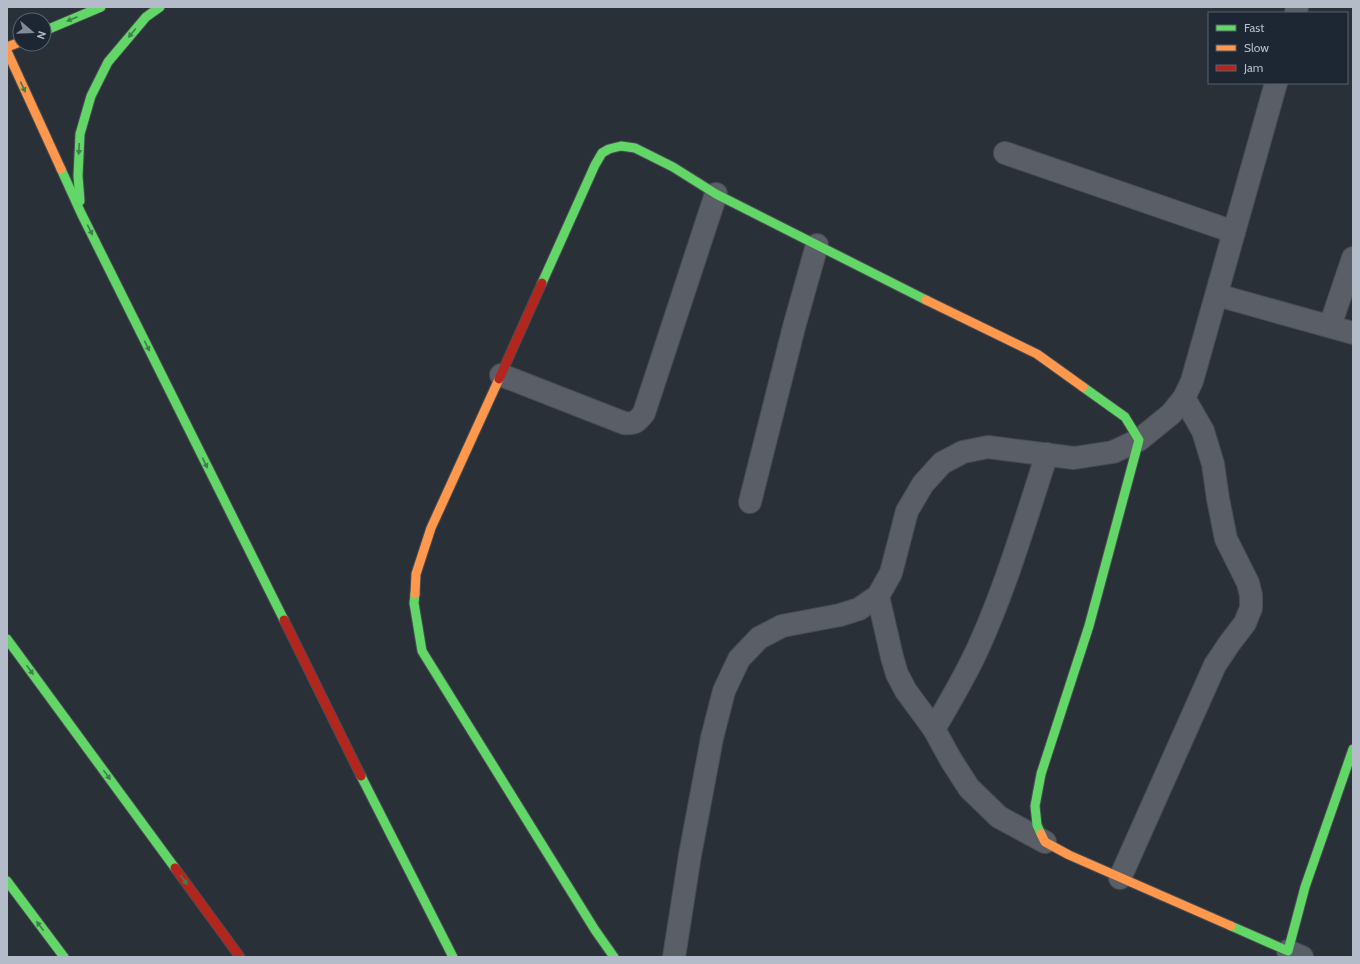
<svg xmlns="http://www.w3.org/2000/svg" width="1360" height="964" viewBox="0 0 1360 964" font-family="Cabin,sans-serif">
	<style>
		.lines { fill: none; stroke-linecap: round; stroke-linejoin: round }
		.street-casing { stroke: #484c53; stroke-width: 24 }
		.fast-casing { stroke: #484c53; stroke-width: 11 }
		.slow-casing { stroke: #484c53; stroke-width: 11 }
		.jam-casing { stroke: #484c53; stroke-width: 11 }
		.street { stroke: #5a5e66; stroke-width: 22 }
		.fast { stroke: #63d668; stroke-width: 9 }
		.slow { stroke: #ff974d; stroke-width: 9 }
		.jam { stroke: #b3261e; stroke-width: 9 }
		.oneway { fill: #407e4e }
	</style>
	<rect width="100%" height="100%" fill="#2a3038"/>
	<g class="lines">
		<defs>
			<g id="street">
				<path d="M1296,13L1297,7"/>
				<path d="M1005,153L1234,232"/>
				<path d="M1217,295L1353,333"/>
				<path d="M1330,326L1353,258"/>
				<path d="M501,375L624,423C635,424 637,422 644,413L716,194"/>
				<path d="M750,502L794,327L817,245"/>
				<path d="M878,596L892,657L897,674L906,691L934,729L951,760L969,788L999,817L1045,842"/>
				<path d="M934,729C950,702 966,675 979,646C1007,584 1026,518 1047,454"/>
				<path d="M1120,878L1215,665L1229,644L1245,623L1251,608V595L1248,583L1226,539L1218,499L1213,464L1203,431L1184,398"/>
				<path d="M1288,951L1302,957"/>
				<path d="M674,957L690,855L712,738L724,691L739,659L759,638L782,626L840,615L859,609L878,596L891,573L907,511L923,484L942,463L963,452L988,447L1074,458L1113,452L1139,440L1171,414L1184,398L1192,381L1276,83"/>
			</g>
			<g id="fast">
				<path d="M44,31L101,7"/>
				<path d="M61,169L81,213L284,620"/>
				<path d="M80,201L78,176L80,134L91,96L108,62L146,17L160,7"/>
				<path d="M542,283L595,165L602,153L609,149L621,146L635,148L673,167L716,194L926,300"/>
				<path d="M415,594L414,603L422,651L595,930L614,957"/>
				<path d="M7,639L175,868"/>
				<path d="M361,776L453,957"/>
				<path d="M1041,834L1037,825L1035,806L1041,774L1089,626L1139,440L1125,417L1083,387"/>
				<path d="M7,881L64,957"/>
				<path d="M1231,926L1288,951L1305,887L1353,749"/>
			</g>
			<g id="slow">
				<path d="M7,47L20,42"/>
				<path d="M7,51L61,169"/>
				<path d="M926,300L1037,354L1083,387"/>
				<path d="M415,594L416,574L431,528L499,379"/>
				<path d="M1041,834L1045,842L1069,855L1231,926"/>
			</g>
			<g id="jam">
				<path d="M499,379L542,283"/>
				<path d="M284,620L361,776"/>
				<path d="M175,868L240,957"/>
			</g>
		</defs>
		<use href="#street" class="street-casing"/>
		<use href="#fast" class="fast-casing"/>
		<use href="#slow" class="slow-casing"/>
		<use href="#jam" class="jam-casing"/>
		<use href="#street" class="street"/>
		<use href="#fast" class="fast"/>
		<use href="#slow" class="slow"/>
		<use href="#jam" class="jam"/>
	</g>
	<defs><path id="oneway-solid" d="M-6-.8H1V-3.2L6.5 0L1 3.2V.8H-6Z"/></defs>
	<g class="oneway">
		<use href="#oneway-solid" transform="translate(72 19) rotate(157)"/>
		<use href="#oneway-solid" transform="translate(132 33) rotate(130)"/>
		<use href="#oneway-solid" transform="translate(23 87) rotate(65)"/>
		<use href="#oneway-solid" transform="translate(79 149) rotate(93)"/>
		<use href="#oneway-solid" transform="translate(90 230) rotate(64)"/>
		<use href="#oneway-solid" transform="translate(147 346) rotate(64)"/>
		<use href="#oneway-solid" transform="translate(205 463) rotate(64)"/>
		<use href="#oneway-solid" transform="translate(30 670) rotate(54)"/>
		<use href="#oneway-solid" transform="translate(107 775) rotate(54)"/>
		<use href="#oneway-solid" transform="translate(184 880) rotate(54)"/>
		<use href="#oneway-solid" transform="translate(40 926) rotate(-127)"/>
	</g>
	<rect width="1360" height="964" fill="none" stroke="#b4bcc9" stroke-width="16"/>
	<rect x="1208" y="12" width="140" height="72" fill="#1d2633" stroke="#59626f"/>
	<rect x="1216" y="25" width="20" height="6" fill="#63d668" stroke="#59626f"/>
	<text x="1244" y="32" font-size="12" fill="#b4bcc9">Fast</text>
	<rect x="1216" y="45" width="20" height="6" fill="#ff974d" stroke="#59626f"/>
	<text x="1244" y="52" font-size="12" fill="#b4bcc9">Slow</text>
	<rect x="1216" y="65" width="20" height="6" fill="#b3261e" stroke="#59626f"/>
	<text x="1244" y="72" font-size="12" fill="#b4bcc9">Jam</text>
	<g transform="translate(32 32) rotate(109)"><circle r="19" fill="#1d2633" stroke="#59626f"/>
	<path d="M0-3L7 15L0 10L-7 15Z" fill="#848b96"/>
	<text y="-6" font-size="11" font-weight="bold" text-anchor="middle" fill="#b4bcc9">N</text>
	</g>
</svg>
